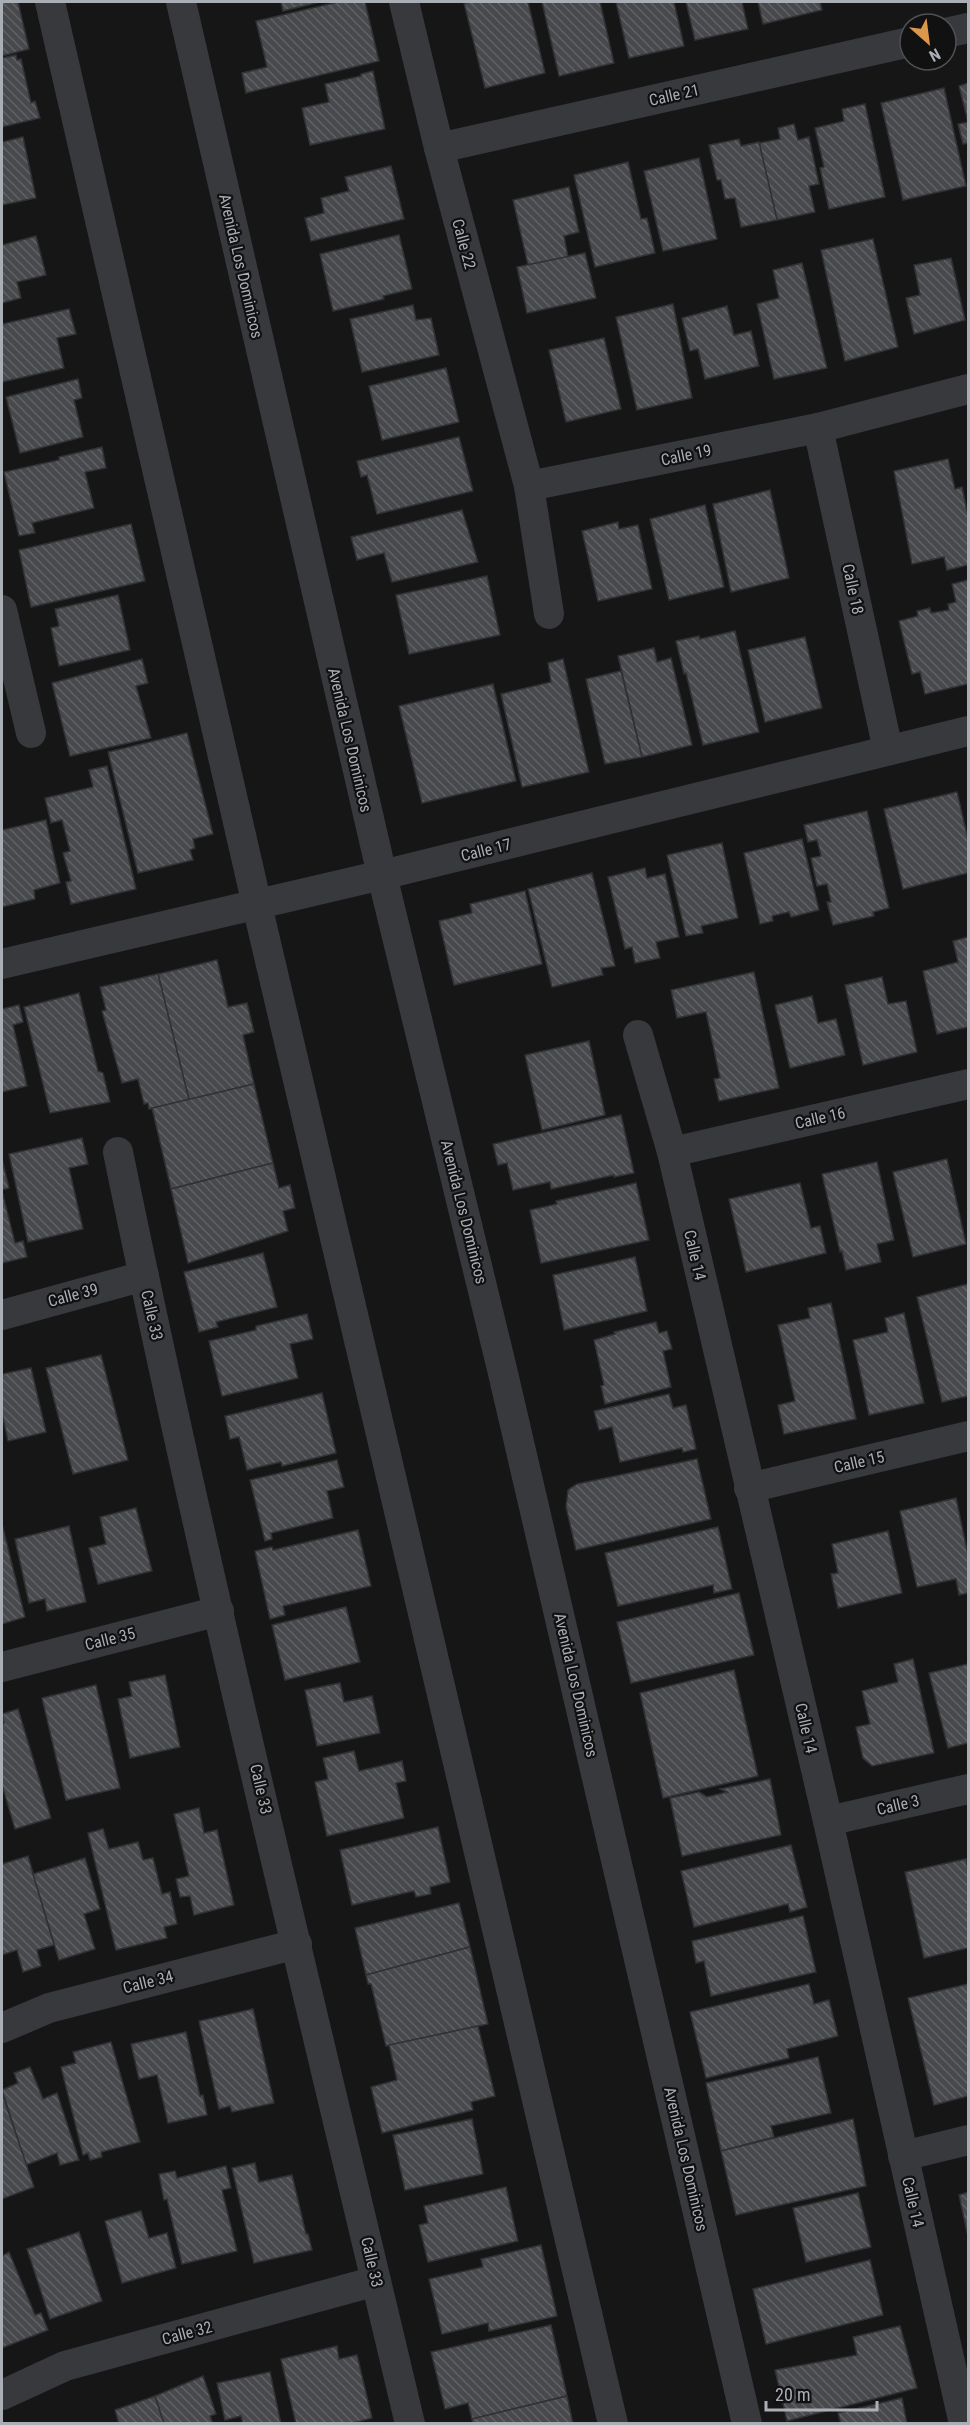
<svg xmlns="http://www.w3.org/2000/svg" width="970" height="2425" viewBox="0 0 970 2425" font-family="'Roboto Condensed',sans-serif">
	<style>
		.building { fill: url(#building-back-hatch); stroke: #303133; stroke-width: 1.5 }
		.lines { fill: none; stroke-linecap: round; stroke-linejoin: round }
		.street { stroke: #37393c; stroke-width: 30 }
		.labels { text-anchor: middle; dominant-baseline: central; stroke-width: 4.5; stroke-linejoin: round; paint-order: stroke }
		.street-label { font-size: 16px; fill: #aaafb6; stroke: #111112 }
	</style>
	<defs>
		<pattern id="building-back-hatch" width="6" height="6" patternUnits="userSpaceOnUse" patternTransform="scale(1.5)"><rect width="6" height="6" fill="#48494c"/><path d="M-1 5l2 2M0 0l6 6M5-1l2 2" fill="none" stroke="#606164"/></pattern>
	</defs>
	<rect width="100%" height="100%" fill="#161617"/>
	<g class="building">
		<path d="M2,2H18L29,49L2,56Z"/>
		<path d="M281,2H320L283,11Z"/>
		<path d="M338,2H365L379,61L246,93L242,73L267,67L256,21Z"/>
		<path d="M472,2H528L545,73L485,88L464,3Z"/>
		<path d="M542,2H600L614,63L559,76Z"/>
		<path d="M616,2H674L684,46L629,58Z"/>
		<path d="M686,2H742L748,29L695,40Z"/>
		<path d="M758,2H820L822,10L763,24Z"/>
		<path d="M16,55L17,60L21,59L31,103L35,101L40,118L2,127V58Z"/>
		<path d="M373,71L385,129L310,145L302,108L329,102L325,84L361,76V74Z"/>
		<path d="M968,83V143L963,144L958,124L968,122L959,86Z"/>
		<path d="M944,88L966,186L903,200L881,103Z"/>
		<path d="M865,104L885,197L829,209L820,168L824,167L815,128L844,121L842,109Z"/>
		<path d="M794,124L798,140L809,137L819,184L809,186L815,212L777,220L759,143L780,139L778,128Z"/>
		<path d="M23,137L36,198L2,205V142Z"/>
		<path d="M739,139L741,146L759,142L777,220L741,227L735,198L725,199L721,180H717L709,145Z"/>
		<path d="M699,158L717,239L663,251L644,171Z"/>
		<path d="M628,162L641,219L647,218L655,253L595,267L574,175Z"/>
		<path d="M391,166L404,219L311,241L305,218L324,213L321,198L349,191L345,177Z"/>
		<path d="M569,187L579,232L564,236L568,257L528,265L513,200Z"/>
		<path d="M399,235L412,289L383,296L384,299L333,311L320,254Z"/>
		<path d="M36,236L46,275L17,282L21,298L2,303V245Z"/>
		<path d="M873,239L898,347L845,361L821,250Z"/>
		<path d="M585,253L596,298L527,313L517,267Z"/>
		<path d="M951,258L965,320L914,334L906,298L920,295L914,265Z"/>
		<path d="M802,263L827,368L774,379L757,304L779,298L773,270Z"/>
		<path d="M673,304L692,398L637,410L616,317Z"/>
		<path d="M413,305L416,320L431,318L439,355L362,372L350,319Z"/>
		<path d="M727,306L734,335L751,331L759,366L705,379L698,349L690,351L682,318Z"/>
		<path d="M69,309L76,334L57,338L64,368L2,382V324Z"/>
		<path d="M604,338L621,409L566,422L549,350Z"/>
		<path d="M446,368L459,422L382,440L369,386Z"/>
		<path d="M78,379L82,398L74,400L83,437L20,453L6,397Z"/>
		<path d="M459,437L473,491L377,514L367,475L361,477L357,461Z"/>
		<path d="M102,447L106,468L85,472L94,508L32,523L35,533L19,536L4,472L59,460V457Z"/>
		<path d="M948,459L955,489L962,487L968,516V565L947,570L944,557L912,564L894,471Z"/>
		<path d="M770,490L789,578L731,592L713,504Z"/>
		<path d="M705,505L724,587L669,600L650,519Z"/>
		<path d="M462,510L478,562L392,582L384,553L357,560L351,537Z"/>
		<path d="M618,522L619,529L638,525L652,589L598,601L582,531Z"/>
		<path d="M131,524L145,581L31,607L19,550Z"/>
		<path d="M487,576L500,635L409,654L396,595Z"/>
		<path d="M968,580V684L925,694L920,672L912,674L899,621L918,616L917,611L930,608L931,613L949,610L948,604L956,602L952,584Z"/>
		<path d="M118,595L130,650L59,666L51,628L59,626L55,609Z"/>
		<path d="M735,631L759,732L703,745L686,673L684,674L676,641L699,636L700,639Z"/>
		<path d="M805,637L822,708L765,722L748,650Z"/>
		<path d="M654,648L657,662L671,658L692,745L642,757L618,656Z"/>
		<path d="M142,659L148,683L136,686L151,738L70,756L52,683Z"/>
		<path d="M563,659L589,772L522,787L501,694L551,682L548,663Z"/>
		<path d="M621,671L642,757L605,764L586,679Z"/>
		<path d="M493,684L516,781L422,803L399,706Z"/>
		<path d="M187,733L213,834L193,839L195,848L190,850L193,860L138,873L108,752Z"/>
		<path d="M107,766L136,889L71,904L66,882L71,881L63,853L70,851L62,820L51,823L45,798L93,787L89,770Z"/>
		<path d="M957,792L968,839V873L903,889L884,809Z"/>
		<path d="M867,811L889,908L873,912L874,916L833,925L827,902H831L827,884L817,886L811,858L821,856L817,840L808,842L804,825Z"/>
		<path d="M46,820L60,883L34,890L35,899L2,907V830Z"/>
		<path d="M802,839L819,910L791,917L789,912L772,916L773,921L760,924L744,853Z"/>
		<path d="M722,843L738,918L701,926L703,933L686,936L667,855Z"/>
		<path d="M645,868L647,878L665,874L679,937L656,942L660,958L635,963L632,947L625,949L608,877Z"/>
		<path d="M592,873L615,966L601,968L603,975L552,987L528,889Z"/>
		<path d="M525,891L542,964L454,985L439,921L472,913L470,904Z"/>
		<path d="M968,937V1027L937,1034L923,971L958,962L953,941Z"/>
		<path d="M217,960L228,1007L247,1003L254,1032L243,1035L254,1084L189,1100L158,974Z"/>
		<path d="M754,972L779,1088L719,1101L714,1079L720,1078L706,1012L677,1018L671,990Z"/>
		<path d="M158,974L189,1100L149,1109L148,1103L144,1104L138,1079L122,1083L102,1011L106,1010L100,987Z"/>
		<path d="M882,977L888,1004L906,1001L917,1052L863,1065L845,985Z"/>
		<path d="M79,993L98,1071L103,1073L110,1102L50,1113L24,1007Z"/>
		<path d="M812,996L818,1023L836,1019L845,1055L790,1068L775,1005Z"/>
		<path d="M19,1005L23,1022L13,1025L27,1086L2,1092V1009Z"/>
		<path d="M589,1041L605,1115L542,1130L525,1055Z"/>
		<path d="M254,1084L273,1163L171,1189L152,1108Z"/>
		<path d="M621,1115L634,1173L614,1177V1175L551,1189L550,1182L513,1190L507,1163L498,1165L493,1144Z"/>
		<path d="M82,1138L88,1164L69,1168L83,1229L28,1242L9,1154Z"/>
		<path d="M2,1159L9,1188L2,1190Z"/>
		<path d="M947,1159L966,1244L913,1257L893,1172Z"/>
		<path d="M877,1162L894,1240L877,1244L881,1262L846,1270L842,1251L840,1252L822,1174Z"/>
		<path d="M273,1163L279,1188L290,1185L295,1208L283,1211L288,1231L188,1263L171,1189Z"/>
		<path d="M636,1183L649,1240L541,1263L530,1210L557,1204L556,1201Z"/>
		<path d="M800,1183L811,1228L820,1226L826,1253L746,1272L729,1199Z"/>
		<path d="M2,1191L15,1243L23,1241L27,1257L2,1263Z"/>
		<path d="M263,1253L277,1307L216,1322L218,1327L199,1332L184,1272Z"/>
		<path d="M635,1257L647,1311L564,1330L553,1275Z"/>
		<path d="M968,1284V1396L942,1402L917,1297Z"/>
		<path d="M831,1303L856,1419L784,1434L778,1405L795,1401L778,1325L810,1318L808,1308Z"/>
		<path d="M904,1313L924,1403L869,1415L853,1340L888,1332L885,1318Z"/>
		<path d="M307,1314L313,1339L290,1344L298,1378L222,1396L209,1341L256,1330V1326Z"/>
		<path d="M656,1322L659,1333L667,1331L672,1349L663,1351L671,1387L605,1404L601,1386L604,1385L594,1340L615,1334L614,1332Z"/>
		<path d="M101,1355L128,1460L73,1474L46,1368Z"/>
		<path d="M31,1368L46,1432L8,1441L2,1413V1374Z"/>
		<path d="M322,1393L336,1453L282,1466L281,1462L247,1470L239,1437L230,1439L225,1416Z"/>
		<path d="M669,1394L673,1408L686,1405L696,1449L683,1452L682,1448L620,1462L612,1427L599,1430L594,1411Z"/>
		<path d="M697,1459L711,1519L576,1550L566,1507L568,1490L577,1484Z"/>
		<path d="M337,1460L344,1487L327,1491L333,1518L271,1533L272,1539L265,1541L250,1480Z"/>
		<path d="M956,1498L968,1555V1593L959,1595L956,1579L917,1587L900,1511Z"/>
		<path d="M136,1508L152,1571L98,1584L89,1548L106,1544L100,1517Z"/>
		<path d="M2,1524L25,1617L2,1624Z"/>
		<path d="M69,1526L86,1602L47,1611L45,1599L29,1603L15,1539Z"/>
		<path d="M718,1527L732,1589L714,1593L713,1585L618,1606L605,1553Z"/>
		<path d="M358,1530L371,1586L283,1606L285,1615L270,1619L255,1551L272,1547L273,1550Z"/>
		<path d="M888,1531L902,1593L838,1608L831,1574L838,1573L832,1544Z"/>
		<path d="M739,1593L754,1655L631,1683L617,1622Z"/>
		<path d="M346,1607L360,1662L285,1680L272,1625Z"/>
		<path d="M913,1659L934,1753L872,1766L863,1758L856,1727L870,1724L862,1691L898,1682L894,1664Z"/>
		<path d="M968,1664V1743L948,1748L929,1673Z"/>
		<path d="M734,1670L758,1776L663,1798L640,1693Z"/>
		<path d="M165,1675L180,1747L130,1758L118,1699L132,1696L129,1682Z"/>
		<path d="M340,1683L344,1702L372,1696L380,1733L317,1746L305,1690Z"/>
		<path d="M96,1685L120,1788L66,1800L42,1698Z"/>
		<path d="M18,1709L51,1818L15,1829L2,1785V1724L4,1723L2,1714Z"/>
		<path d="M354,1751L359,1771L402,1761L406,1781L396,1783L404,1818L327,1836L315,1782L328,1779L323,1758Z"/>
		<path d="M770,1779L781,1835L682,1856L670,1798L699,1792L707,1797L727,1792L720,1789Z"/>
		<path d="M199,1808L204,1833L217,1830L234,1905L194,1915L190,1896L180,1897L176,1879L189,1876L174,1814Z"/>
		<path d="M438,1827L450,1882L430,1887L431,1894L416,1897L414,1891L352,1905L340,1850Z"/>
		<path d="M103,1829L109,1849L138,1842L143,1860L153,1858L162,1894L170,1892L177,1924L164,1927L167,1938L116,1950L88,1833Z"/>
		<path d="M791,1845L807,1907L790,1912L788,1904L694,1927L681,1871Z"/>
		<path d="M28,1856L54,1945L37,1950L41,1966L23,1972L17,1950L2,1955V1864Z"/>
		<path d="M85,1858L100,1909L84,1914L95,1949L59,1960L33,1874Z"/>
		<path d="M966,1859L968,1870V1948L924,1958L905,1872Z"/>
		<path d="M459,1903L470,1947L366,1975L355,1928Z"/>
		<path d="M803,1916L816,1972L711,1996L704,1961L696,1963L692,1941Z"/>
		<path d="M470,1947L488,2024L386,2046L371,1984H368L366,1975Z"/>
		<path d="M809,1984L814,2004L829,2000L838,2036L787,2049L789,2058L706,2078L690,2012Z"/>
		<path d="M968,1984V2096L934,2105L908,1998Z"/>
		<path d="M253,2009L274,2103L232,2112L230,2106L219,2109L199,2021Z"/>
		<path d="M478,2026L495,2096L471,2102L473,2110L382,2133L371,2087L397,2080L389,2045Z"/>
		<path d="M186,2032L200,2096L203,2095L207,2115L168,2123L157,2075L139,2079L131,2044Z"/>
		<path d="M111,2042L140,2142L101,2152L102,2157L90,2160L88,2153L83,2155L61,2067L76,2063L73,2052Z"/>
		<path d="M818,2057L831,2113L771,2126L774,2137L721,2151L706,2083Z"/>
		<path d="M30,2067L43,2099L57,2093L79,2160L60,2165L57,2153L26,2165L2,2090L18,2083L14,2073Z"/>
		<path d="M2,2093L34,2187L2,2199Z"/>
		<path d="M472,2119L483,2174L405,2190L393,2135Z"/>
		<path d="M853,2119L866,2186L736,2215L721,2151Z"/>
		<path d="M255,2163L259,2182L292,2175L306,2234H308L312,2250L254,2263L232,2168Z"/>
		<path d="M226,2166L231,2188L222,2190L237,2251L182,2264L167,2199L164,2200L159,2174L175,2171L177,2178Z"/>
		<path d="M506,2187L518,2241L428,2262L419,2225L428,2223L424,2206Z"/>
		<path d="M968,2192V2237L959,2195Z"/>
		<path d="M858,2193L871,2247L806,2262L793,2208Z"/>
		<path d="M141,2211L149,2238L167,2233L176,2268L122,2283L105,2221Z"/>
		<path d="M79,2232L102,2301L50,2319L27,2249Z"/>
		<path d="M541,2245L557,2316L489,2331L488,2323L442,2334L429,2279L483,2267L481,2259Z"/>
		<path d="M9,2252L35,2315L41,2313L48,2330L2,2348V2256Z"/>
		<path d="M870,2260L883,2315L766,2344L753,2289Z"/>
		<path d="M551,2325L567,2396L472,2419L468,2403L445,2409L431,2352Z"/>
		<path d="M900,2326L917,2388L787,2421L775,2370L857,2355L853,2337Z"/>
		<path d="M337,2346L339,2359L357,2355L372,2418L349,2424H296L281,2359Z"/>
		<path d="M270,2372L281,2424H243L241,2416L225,2420L217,2383Z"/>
		<path d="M203,2376L216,2414L210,2416L213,2424H164L155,2396Z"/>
		<path d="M155,2396L164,2424H119L115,2410Z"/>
		<path d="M567,2396L573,2424H473L472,2419Z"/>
		<path d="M902,2398L907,2424H841L838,2413Z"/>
	</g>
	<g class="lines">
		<g class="street">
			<path d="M50,2L257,905L613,2424"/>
			<path d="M181,2L382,875L502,1369L747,2424"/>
			<path d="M404,2L439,148L529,486L549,614"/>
			<path d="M946,33L968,28"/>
			<path d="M439,148L910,42"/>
			<path d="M818,428L888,750"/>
			<path d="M529,486L818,428L968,389"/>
			<path d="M2,610L31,733"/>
			<path d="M2,964L382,875L968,731"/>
			<path d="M638,1035L672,1152L828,1821L964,2424"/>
			<path d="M118,1152C205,1578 310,2001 410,2424"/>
			<path d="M672,1152L968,1084"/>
			<path d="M2,1315L144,1276"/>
			<path d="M749,1488L968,1436"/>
			<path d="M2,1667L219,1611"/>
			<path d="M828,1821L968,1789"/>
			<path d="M2,2028L49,2008L297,1944"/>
			<path d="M903,2156L968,2140"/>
			<path d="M2,2395L65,2366L376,2281"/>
		</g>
	</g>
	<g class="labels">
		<g class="street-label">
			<text transform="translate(674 95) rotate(-13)">Calle 21</text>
			<text transform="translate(464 244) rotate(75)">Calle 22</text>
			<text transform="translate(241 266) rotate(77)">Avenida Los Dominicos</text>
			<text transform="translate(686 455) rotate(-12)">Calle 19</text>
			<text transform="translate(853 589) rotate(78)">Calle 18</text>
			<text transform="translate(350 740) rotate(77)">Avenida Los Dominicos</text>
			<text transform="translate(486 850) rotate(-14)">Calle 17</text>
			<text transform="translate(820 1118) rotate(-13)">Calle 16</text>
			<text transform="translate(464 1212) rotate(76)">Avenida Los Dominicos</text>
			<text transform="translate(695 1255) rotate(77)">Calle 14</text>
			<text transform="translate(73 1295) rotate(-15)">Calle 39</text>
			<text transform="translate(152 1315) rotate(77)">Calle 33</text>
			<text transform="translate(859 1462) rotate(-13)">Calle 15</text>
			<text transform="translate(110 1639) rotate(-14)">Calle 35</text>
			<text transform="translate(576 1685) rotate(77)">Avenida Los Dominicos</text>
			<text transform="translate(806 1728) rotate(77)">Calle 14</text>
			<text transform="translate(261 1789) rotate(77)">Calle 33</text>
			<text transform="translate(898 1805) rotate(-13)">Calle 3</text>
			<text transform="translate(148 1982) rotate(-14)">Calle 34</text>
			<text transform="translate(686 2159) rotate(77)">Avenida Los Dominicos</text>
			<text transform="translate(913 2202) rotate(77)">Calle 14</text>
			<text transform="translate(372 2262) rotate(77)">Calle 33</text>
			<text transform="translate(187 2333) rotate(-15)">Calle 32</text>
		</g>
	</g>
	<rect width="970" height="2425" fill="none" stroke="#aaafb6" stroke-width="6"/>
	<g transform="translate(928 42) rotate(152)"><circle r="28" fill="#111112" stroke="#4e5054" stroke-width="1.5"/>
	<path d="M0-4.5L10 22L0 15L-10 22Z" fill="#dc974a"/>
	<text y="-9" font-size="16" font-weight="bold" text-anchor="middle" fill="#aaafb6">N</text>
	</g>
	<path d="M766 2401v9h111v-9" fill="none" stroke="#aaafb6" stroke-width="3"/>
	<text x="775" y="2401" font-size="18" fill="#aaafb6" stroke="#111112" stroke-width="4.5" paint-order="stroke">20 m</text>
</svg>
